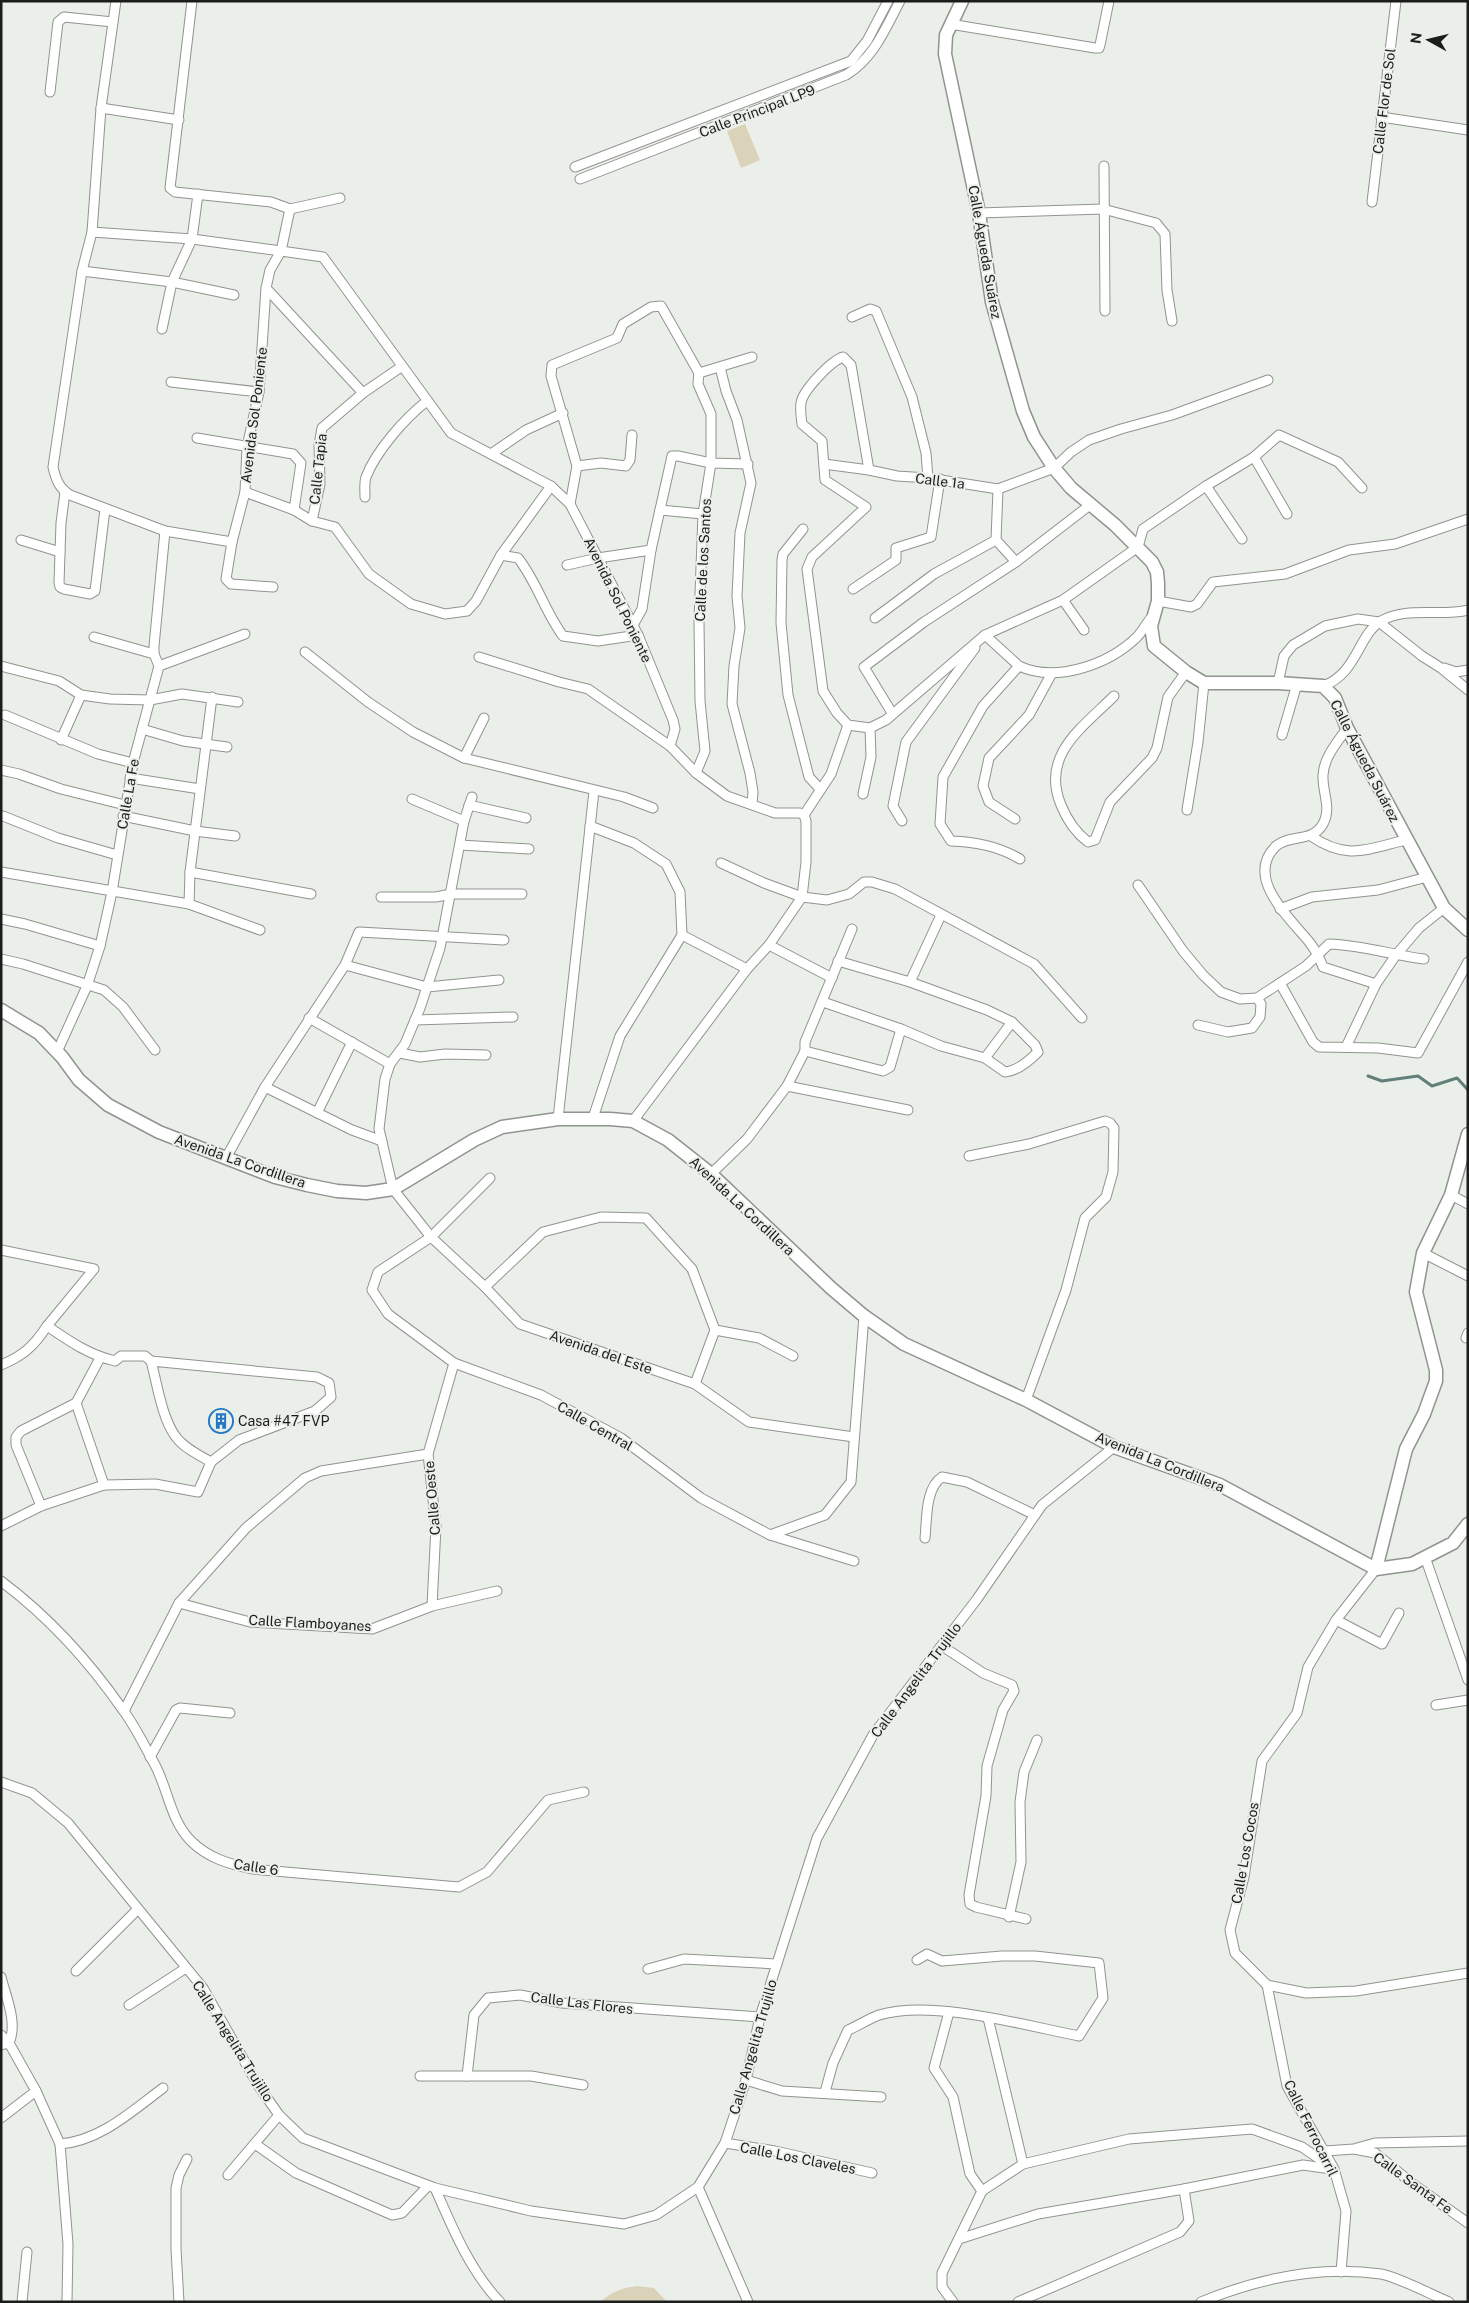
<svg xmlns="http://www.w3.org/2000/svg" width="1469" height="2303" viewBox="0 0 1469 2303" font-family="'Public Sans',sans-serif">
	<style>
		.green { fill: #dbd2ba }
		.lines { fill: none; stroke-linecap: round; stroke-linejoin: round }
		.stream { stroke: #62807a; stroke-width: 3 }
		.street-casing { stroke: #90948e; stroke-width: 11 }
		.secondary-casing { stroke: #90948e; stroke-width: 15 }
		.street { stroke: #fff; stroke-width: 9 }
		.secondary { stroke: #fff; stroke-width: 12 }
		.labels { text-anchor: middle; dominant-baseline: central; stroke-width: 4; stroke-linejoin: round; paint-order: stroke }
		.street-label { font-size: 14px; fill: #1b1d1a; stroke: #ebefe9 }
		.poi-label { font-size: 14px; fill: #1b1d1a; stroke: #ebefe9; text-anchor: start }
	</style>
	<rect width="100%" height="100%" fill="#ebefe9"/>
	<g class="green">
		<path d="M745,124L760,160L741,168L727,131Z"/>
		<path d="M637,2286L654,2288L667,2302H600C612,2292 621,2288 637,2286Z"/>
	</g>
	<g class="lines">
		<path class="stream" d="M1368,1076L1382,1081L1418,1076L1432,1086L1457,1078L1468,1090"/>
		<defs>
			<g id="street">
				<path d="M116,1L101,108L92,232L82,271L53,467C56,480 59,488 70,495L165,531L232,542L245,492L247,447L259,392L266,288L270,270L281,251L323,257L451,433L551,486L570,504L638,635L673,720L675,729L670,746"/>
				<path d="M192,1L170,188L175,192L271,202L290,209L340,198"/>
				<path d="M950,24L1095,48H1099L1100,45L1109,1"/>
				<path d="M50,92L58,22L64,17L113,22"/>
				<path d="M101,108L179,120"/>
				<path d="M1381,117L1468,130"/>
				<path d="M1104,166L1105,311"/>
				<path d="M575,167L851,61L867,41L888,1"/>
				<path d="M580,179L846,75C874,58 885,29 900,1"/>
				<path d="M1372,202L1396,1"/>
				<path d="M979,213L1103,209L1156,223L1165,234L1167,290L1172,321"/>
				<path d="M92,232L192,239L281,251L290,209"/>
				<path d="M82,271L172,282L234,295"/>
				<path d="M266,288L363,393"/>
				<path d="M852,317L870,309L876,311L912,397L926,453L928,478"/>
				<path d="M162,329L172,282L192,239L198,194"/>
				<path d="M720,367L726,391L737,420L751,483L740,533L737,596L740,628L734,666L732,704L750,773L753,792L752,803"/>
				<path d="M171,382L259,392"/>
				<path d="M197,438L293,454L301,463L294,510"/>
				<path d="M491,454L526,430L563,413"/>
				<path d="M1254,457L1287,514"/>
				<path d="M824,464L869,470L897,476L928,478L998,489L1054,468L1071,452L1089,440L1121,429L1172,415L1268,380"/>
				<path d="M577,466L601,463L626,466L630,460L632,435"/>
				<path d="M869,470L851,365L843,357C831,361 803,390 801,403C800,410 801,417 802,424L822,441L825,480L866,507L812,557L807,569L823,691L837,713L848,725L870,728L886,720L985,635L1063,600L1138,547L1143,529L1206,486L1254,457L1279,435L1338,462L1362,488"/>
				<path d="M1206,486L1242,539"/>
				<path d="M998,489L996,540L1016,562"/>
				<path d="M65,492L61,523L59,583L60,587L64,589L90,594L95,591L105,509"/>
				<path d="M245,492L294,510L312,521L335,527L369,574L411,604L445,614L467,611L476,601L501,555L551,486"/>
				<path d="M365,497C365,491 364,483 366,477C376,451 405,418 427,401"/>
				<path d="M570,504L577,466L551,376L552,365L617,338L623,324L651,307L661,306L699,373"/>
				<path d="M660,510L703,514"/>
				<path d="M312,521L320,484L319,445L322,428L363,393L401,367"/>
				<path d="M803,529L783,554L782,560L781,623L788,695L809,777L820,789"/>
				<path d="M21,540L60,552"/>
				<path d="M232,542L226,579L231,584L273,587"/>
				<path d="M501,555L518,558C537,582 545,612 563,636L598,641L638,635"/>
				<path d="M567,565L598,558L651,550"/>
				<path d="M853,589L896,560V548L931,537L940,479"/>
				<path d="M1063,600L1084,630"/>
				<path d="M1158,601L1191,607L1197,604L1213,582L1285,574L1349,550L1395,544L1468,519"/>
				<path d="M875,618L934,574L996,540"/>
				<path d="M633,625L642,609L651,550L672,456H678L711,463L748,464"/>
				<path d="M94,637L154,654"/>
				<path d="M983,637L985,635L1019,666"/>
				<path d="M305,652L368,702L413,732L464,758L484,718"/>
				<path d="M479,657L559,682L588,689L670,746L696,773L727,796L775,813H800L804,815L806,821V862L802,897L769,945L747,969L633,1121"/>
				<path d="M1,666L59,681L81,695L110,699L150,700L182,694L238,702"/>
				<path d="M159,666L245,634"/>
				<path d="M1444,668L1456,672L1468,670"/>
				<path d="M1278,683L1284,656L1293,645L1325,626L1358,619L1379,622L1422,656L1441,668L1468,690"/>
				<path d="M1323,686C1357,674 1358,635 1381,621C1407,606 1440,617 1468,610"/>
				<path d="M1114,696C1083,727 1040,755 1061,805C1067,820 1075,832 1088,842L1095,840L1110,802L1152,758L1157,748L1168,697L1186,672"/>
				<path d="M892,713L864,667L924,622L1016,562L1090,505"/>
				<path d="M5,715L98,754L133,763"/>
				<path d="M1347,728C1337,743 1324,757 1323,775C1322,792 1332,808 1323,824C1312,843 1290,834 1276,846C1243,878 1292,920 1310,943C1316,951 1320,959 1323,967L1376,984"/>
				<path d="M142,729L183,741L227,747"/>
				<path d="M1282,735L1297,684"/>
				<path d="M61,740L81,695"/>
				<path d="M464,758L624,797L653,808"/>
				<path d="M1,770L19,774L61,789L125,805"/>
				<path d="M696,773L705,751L700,701L699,621L703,514L711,463V414L698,384L699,373L752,357"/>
				<path d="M130,778L200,789"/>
				<path d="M863,794L871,757L870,728"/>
				<path d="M472,797L464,821L440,948L420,1008L405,1044L390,1064L385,1079L379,1129L393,1189L431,1237L485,1287L520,1324L695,1384L749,1422L854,1437"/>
				<path d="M412,799L464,821"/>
				<path d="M469,805L526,818"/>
				<path d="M1187,810L1198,742L1204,683"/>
				<path d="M804,815L831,774L848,725"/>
				<path d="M3,816L58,838L117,855"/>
				<path d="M123,816L195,831L235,836"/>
				<path d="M1015,819L989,802L983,786L989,758L1029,715L1052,673"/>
				<path d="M902,821L893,806L906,742L975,648"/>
				<path d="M590,826L634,843L666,864L680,892L682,935L620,1036L593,1118"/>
				<path d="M1311,836C1347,861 1367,849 1406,840"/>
				<path d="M460,845L529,849"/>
				<path d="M1020,859C998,846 976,842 951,841L940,824L943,777L983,706L1019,666C1056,683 1108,665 1137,637C1142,632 1146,624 1151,618"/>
				<path d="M721,863L764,883L802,897L827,900L849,894L864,882H872L895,889L1034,964L1082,1018"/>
				<path d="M1,872L189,904L260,930"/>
				<path d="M190,872L311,894"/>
				<path d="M1138,885L1183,951L1203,975L1221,992L1240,999L1257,998L1306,966L1329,944C1362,945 1392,955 1424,959"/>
				<path d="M381,897H436L451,894H522"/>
				<path d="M189,904L190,872L212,697"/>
				<path d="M1280,909L1312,897L1378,890L1427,877"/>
				<path d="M1,919L25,924L100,946"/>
				<path d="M852,929L805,1042V1051L883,1071L890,1067L901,1029"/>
				<path d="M682,935L747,969"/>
				<path d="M769,945L832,978"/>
				<path d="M1,959L23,964L104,990L123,1007L155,1050"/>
				<path d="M345,965L427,987L499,980"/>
				<path d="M910,982L941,915"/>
				<path d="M1280,983L1313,1042L1319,1047L1378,1048L1418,1053L1468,962"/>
				<path d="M823,1002L901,1029L941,1046L985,1058L1005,1072C1018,1071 1030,1060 1038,1052L1035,1045L1012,1022L987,1010L910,982L838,961"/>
				<path d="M309,1018L390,1064"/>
				<path d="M415,1020L513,1017"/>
				<path d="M1198,1025L1228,1032L1252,1028L1260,1017L1261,1004L1257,998"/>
				<path d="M1346,1047L1376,984L1396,955L1419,928L1444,908"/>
				<path d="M57,1052L87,986L100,946L112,892L133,763L159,666L154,654V646L165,531"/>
				<path d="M400,1053L420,1057L445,1054L486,1055"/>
				<path d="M985,1058L1012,1022"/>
				<path d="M787,1086L908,1110"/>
				<path d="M265,1087L352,1130L382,1141"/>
				<path d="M317,1113L352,1042"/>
				<path d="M558,1119L594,791"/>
				<path d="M969,1156L1029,1144L1105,1121L1110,1123L1114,1128L1113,1172L1106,1197L1085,1218L1066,1290L1026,1400"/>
				<path d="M226,1158L265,1087L345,965L359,932L504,940"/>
				<path d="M711,1174L747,1139L787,1086L805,1051"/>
				<path d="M490,1178L431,1237L378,1272L372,1290L388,1314L454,1363L541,1395L621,1438L701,1498L770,1535L854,1561"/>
				<path d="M1451,1195L1468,1204"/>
				<path d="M1,1250L94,1269L47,1326"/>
				<path d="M1423,1253L1468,1276"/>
				<path d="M485,1287L543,1232L601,1217L646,1218L692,1269L715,1330L695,1384"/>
				<path d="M715,1330L759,1338L793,1356"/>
				<path d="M1466,1338L1468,1333"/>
				<path d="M1,1365C23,1356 34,1346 47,1326C69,1341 89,1355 115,1361L121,1356H145L151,1361L317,1377L329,1383L331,1397L315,1411L239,1440L211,1462C199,1455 184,1448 176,1437C162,1419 157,1383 151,1361"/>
				<path d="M76,1403L104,1485"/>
				<path d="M41,1506L16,1445V1437L21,1431L76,1403L100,1358"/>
				<path d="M1,1526L41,1506L104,1485L155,1484L198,1492L211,1462"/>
				<path d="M770,1535L825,1515L851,1482L864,1316"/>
				<path d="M925,1538C927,1520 925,1488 942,1477L967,1482L1035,1515"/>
				<path d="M1425,1557L1468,1680"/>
				<path d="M1376,1569L1336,1620L1308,1667L1297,1713L1262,1761L1244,1877L1230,1930L1235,1953L1267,1985L1306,1993L1356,1991L1468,1973"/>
				<path d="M1,1581C49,1617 89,1661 123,1710C135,1726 144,1745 154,1763C168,1788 170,1820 191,1841C208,1858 229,1864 252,1869L459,1887L487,1872L548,1800L584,1792"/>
				<path d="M179,1603L250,1622L372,1629L432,1606L497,1591"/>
				<path d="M432,1606L436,1527L428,1454L454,1363"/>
				<path d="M1336,1620L1382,1644L1399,1613"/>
				<path d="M942,1646L983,1673L1012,1685L1014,1691L1003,1710L987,1766L986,1796L969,1895L970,1904L976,1907L1026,1919"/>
				<path d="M1436,1705L1468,1700"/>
				<path d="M124,1711L179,1603L246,1528L305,1478L321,1471L428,1454"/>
				<path d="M150,1757L176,1710L180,1708L230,1713"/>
				<path d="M1,1782L32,1793L68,1823L203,1988L258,2085L279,2115L303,2138L435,2188L531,2211L624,2224L656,2215L698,2187L725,2143L746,2080L760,2017L817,1838L873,1735L977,1599L1042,1505L1114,1447"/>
				<path d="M1009,1917L1021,1862L1020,1802L1024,1772L1037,1740"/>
				<path d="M648,1969L684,1959L777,1964"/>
				<path d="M76,1971L138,1909"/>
				<path d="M1,1977C6,1997 18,2023 9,2043L1,2045"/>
				<path d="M1267,1985L1287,2086L1334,2169L1346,2211L1341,2272"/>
				<path d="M129,2005L186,1968"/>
				<path d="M949,2012L934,2068L953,2097L970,2174L982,2191"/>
				<path d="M988,2018L1023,2164"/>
				<path d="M1,2035L9,2043L36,2091L1,2118"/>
				<path d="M420,2076H531L583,2085"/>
				<path d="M467,2076L474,2015L488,1998L520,1995L562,2003L760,2017"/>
				<path d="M746,2080L782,2091L881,2097"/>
				<path d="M36,2091L60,2144C100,2141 132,2111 163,2088"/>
				<path d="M825,2092L833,2063L848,2030C858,2026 868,2019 879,2015C932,1999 1023,2025 1079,2036L1103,1998L1099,1963L1035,1956H1002L942,1961L927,1954L917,1960"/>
				<path d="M725,2143L775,2151L872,2173"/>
				<path d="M60,2144L68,2244L67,2302"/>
				<path d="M255,2144L296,2173L392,2215L402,2213L428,2186"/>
				<path d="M1357,2148L1375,2143L1468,2141"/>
				<path d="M1325,2151L1354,2149L1375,2153L1413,2184L1468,2223"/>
				<path d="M228,2175L279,2115"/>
				<path d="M698,2187L748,2302"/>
				<path d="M435,2188C452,2227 470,2271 500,2302"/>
				<path d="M959,2239L1038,2214L1184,2189L1303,2165L1331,2169"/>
				<path d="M22,2302L27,2252"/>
				<path d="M179,2302L176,2249V2188L179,2175L187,2159"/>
				<path d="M953,2302L942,2287V2273L982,2191L1023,2164L1129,2139L1252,2129L1302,2147L1334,2169"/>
				<path d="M1018,2302L1180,2232L1189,2221L1184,2189"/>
				<path d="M1201,2302C1257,2279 1320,2265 1381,2274C1398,2277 1432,2295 1449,2302"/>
			</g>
			<g id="secondary">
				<path d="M962,1L946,35L945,54L979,213L992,302L1023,411L1034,437L1054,468L1071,488L1115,525L1152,562L1157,572L1158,583V601L1151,626L1154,646L1186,672L1204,683H1278L1323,686L1335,698L1347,728L1444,908L1468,930"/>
				<path d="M1,1010L39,1033L62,1057L79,1080L108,1105L159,1132L275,1177L307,1185L337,1191L366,1193L393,1189L474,1140L502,1127L558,1119H610L633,1121L668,1140L711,1174L831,1288L864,1316L904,1344L1026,1400L1114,1447L1220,1485L1376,1569L1412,1564L1453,1543L1468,1524"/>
				<path d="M1376,1569L1406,1449L1424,1414L1436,1381V1370L1416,1292L1423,1253L1451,1195L1468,1134"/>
			</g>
		</defs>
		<use href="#street" class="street-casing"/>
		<use href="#secondary" class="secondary-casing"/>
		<use href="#street" class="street"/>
		<use href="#secondary" class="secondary"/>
	</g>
	<defs>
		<symbol id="building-ring" viewBox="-11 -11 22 22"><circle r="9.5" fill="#ebefe9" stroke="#2278c6" stroke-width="1.5"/><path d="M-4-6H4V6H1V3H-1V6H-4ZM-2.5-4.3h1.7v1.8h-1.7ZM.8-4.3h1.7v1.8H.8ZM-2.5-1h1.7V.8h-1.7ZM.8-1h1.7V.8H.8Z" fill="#2278c6"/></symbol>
	</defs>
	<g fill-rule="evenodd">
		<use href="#building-ring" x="207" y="1407" width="28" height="28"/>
	</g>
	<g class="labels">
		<g class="street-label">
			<text transform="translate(1384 101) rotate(-83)">Calle Flor de Sol</text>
			<text transform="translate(757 111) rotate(-21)">Calle Principal LP9</text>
			<text transform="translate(985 252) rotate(80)">Calle Águeda Suárez</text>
			<text transform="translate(254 415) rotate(-83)">Avenida Sol Poniente</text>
			<text transform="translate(318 469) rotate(-84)">Calle Tapia</text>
			<text transform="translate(940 481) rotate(7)">Calle 1a</text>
			<text transform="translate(703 560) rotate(-87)">Calle de los Santos</text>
			<text transform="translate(618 600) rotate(64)">Avenida Sol Poniente</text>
			<text transform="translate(1365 761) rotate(63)">Calle Águeda Suárez</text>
			<text transform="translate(128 794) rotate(-80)">Calle La Fe</text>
			<text transform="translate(240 1161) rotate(19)">Avenida La Cordillera</text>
			<text transform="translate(742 1206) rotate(43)">Avenida La Cordillera</text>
			<text transform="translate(601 1352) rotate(19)">Avenida del Este</text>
			<text transform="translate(595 1426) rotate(30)">Calle Central</text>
			<text transform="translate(1160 1462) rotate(22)">Avenida La Cordillera</text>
			<text transform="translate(432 1498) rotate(-95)">Calle Oeste</text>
			<text transform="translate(310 1623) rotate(3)">Calle Flamboyanes</text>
			<text transform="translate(916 1680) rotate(-53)">Calle Angelita Trujillo</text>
			<text transform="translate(1245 1853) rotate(-80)">Calle Los Cocos</text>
			<text transform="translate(256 1867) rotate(9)">Calle 6</text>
			<text transform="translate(582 2003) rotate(7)">Calle Las Flores</text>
			<text transform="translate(233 2041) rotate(58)">Calle Angelita Trujillo</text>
			<text transform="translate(753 2047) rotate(-74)">Calle Angelita Trujillo</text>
			<text transform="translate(1311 2128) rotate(64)">Calle Ferrocarril</text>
			<text transform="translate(798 2158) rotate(11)">Calle Los Claveles</text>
			<text transform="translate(1413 2183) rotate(36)">Calle Santa Fe</text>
		</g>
		<g class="poi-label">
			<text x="238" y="1421">Casa #47 FVP</text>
		</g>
	</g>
	<rect width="1469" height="2303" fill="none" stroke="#1b1d1a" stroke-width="5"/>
	<g transform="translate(1429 40) rotate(278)" stroke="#ebefe9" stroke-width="4" paint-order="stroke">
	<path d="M0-4L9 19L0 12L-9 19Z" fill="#1b1d1a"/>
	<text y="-8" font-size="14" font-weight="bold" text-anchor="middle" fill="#1b1d1a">N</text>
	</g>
</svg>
